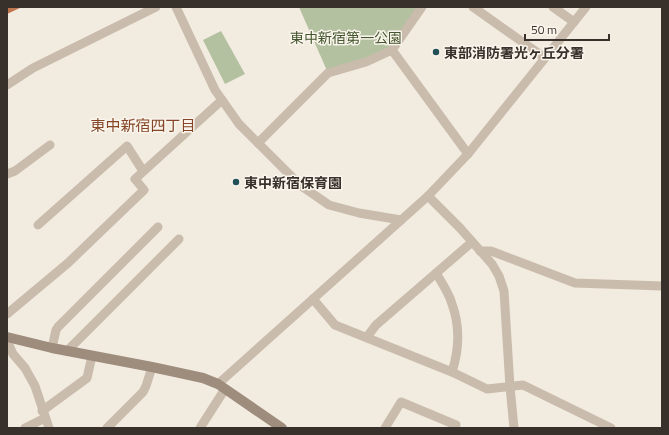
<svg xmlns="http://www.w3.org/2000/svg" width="669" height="435" viewBox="0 0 669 435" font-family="'Titillium Web','Noto Sans JP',sans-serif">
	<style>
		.green { fill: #b3c1a0 }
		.building { fill: #c1754f }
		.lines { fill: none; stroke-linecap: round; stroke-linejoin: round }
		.street { stroke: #cabcac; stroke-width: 9 }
		.secondary { stroke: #9e8c7d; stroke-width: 10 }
		.poi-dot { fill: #215059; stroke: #faf5ec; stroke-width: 1.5 }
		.labels { text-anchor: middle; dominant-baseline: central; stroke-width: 3; stroke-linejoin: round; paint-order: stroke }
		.park-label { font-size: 14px; fill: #44562f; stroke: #faf5ec }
		.poi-label { font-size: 14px; font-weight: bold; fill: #38302a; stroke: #faf5ec; text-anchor: start }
		.neighbourhood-label { font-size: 15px; fill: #844627; stroke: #faf5ec }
	</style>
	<rect width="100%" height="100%" fill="#f2ebe0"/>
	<g class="green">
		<path d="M299,7H422L392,50L328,73Z"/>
		<path d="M221,31L245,74L225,84L203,40Z"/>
	</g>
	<path class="building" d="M7,7H22L7,14Z"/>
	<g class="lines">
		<g class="street">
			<path d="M176,7L215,90L239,124L300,185L329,205L359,213L401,220"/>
			<path d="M473,7L545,58"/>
			<path d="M553,7L574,22"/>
			<path d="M392,50L468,154"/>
			<path d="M7,85L33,68L156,7"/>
			<path d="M258,143L328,73L366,62L392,50L422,7"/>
			<path d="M7,174L15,171L50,145"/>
			<path d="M428,196L460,228L492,264L499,276L504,291L510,387L514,428"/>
			<path d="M38,225L127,146L143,171"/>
			<path d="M480,251H491L575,283L662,286"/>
			<path d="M436,273C442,283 449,293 452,304C460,326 459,350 452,372"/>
			<path d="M313,299L335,325L452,372L487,389L523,385L611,428"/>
			<path d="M7,314L68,263L144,190L135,179L222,100"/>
			<path d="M367,337L376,325L472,242"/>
			<path d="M7,341L13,354L25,368L35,386L49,428"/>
			<path d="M52,348L56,330L58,327L158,227"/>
			<path d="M67,351L179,239"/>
			<path d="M218,384L428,196L468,154L586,7"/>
			<path d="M42,411L87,378L92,356"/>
			<path d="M25,428L45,418"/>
			<path d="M107,428L143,392L146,386L152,367"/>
			<path d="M200,428L225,389"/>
			<path d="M385,428L401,402L456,425L455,428"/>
		</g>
		<path class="secondary" d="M7,337L52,348L152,367L203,378L218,384L282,428"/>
	</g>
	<g class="poi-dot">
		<circle cx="436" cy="52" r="4"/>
		<circle cx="236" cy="182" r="4"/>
	</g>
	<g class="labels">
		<g class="park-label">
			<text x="346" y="37">東中新宿第一公園</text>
		</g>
		<g class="poi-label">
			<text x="444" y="52">東部消防署光ヶ丘分署</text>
			<text x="244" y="182">東中新宿保育園</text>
		</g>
		<g class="neighbourhood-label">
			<text x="143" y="125">東中新宿四丁目</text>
		</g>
	</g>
	<rect width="669" height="435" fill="none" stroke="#38302a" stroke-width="16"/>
	<path d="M525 34v6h84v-6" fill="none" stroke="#38302a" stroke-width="2"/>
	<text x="531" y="34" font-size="12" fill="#38302a" stroke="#faf5ec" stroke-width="3" paint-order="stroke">50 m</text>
</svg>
